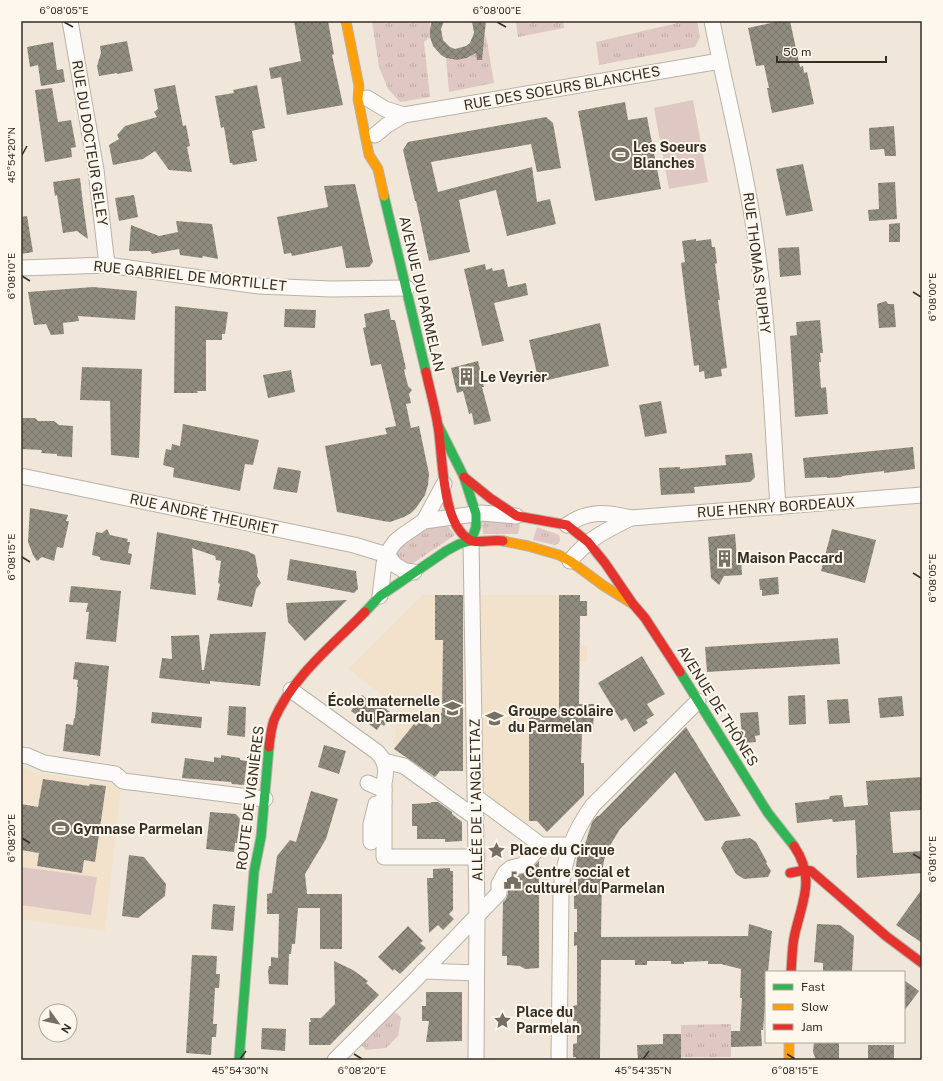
<svg xmlns="http://www.w3.org/2000/svg" width="943" height="1081" viewBox="0 0 943 1081" font-family="'Public Sans',sans-serif">
	<style>
		.built { fill: #f2e2cc }
		.grass { fill: url(#grass-tufts) }
		.garden { fill: #dfc7c3 }
		.building { fill: url(#building-cross-hatch) }
		.lines { fill: none; stroke-linecap: round; stroke-linejoin: round }
		.street-casing { stroke: #b9b2a7; stroke-width: 17 }
		.fast-casing { stroke: #b9b2a7; stroke-width: 11 }
		.slow-casing { stroke: #b9b2a7; stroke-width: 11 }
		.jam-casing { stroke: #b9b2a7; stroke-width: 11 }
		.street { stroke: #fdfbf9; stroke-width: 15 }
		.fast { stroke: #30b455; stroke-width: 9 }
		.slow { stroke: #ff9f0a; stroke-width: 9 }
		.jam { stroke: #e5322d; stroke-width: 9 }
		.ticks { fill: none; stroke: #352e25; stroke-width: 1.5 }
		.labels { text-anchor: middle; dominant-baseline: central; stroke-width: 4; stroke-linejoin: round; paint-order: stroke }
		.street-label { font-size: 14px; fill: #352e25; stroke: #fef7ed }
		.poi-label { font-size: 14px; font-weight: bold; fill: #352e25; stroke: #fef7ed; text-anchor: start }
		.neatline { fill: none; stroke: #352e25; stroke-width: 1.5 }
		.ticks-label { font-size: 10px; text-anchor: middle; fill: #352e25 }
	</style>
	<defs>
		<pattern id="grass-tufts" width="24" height="20" patternUnits="userSpaceOnUse"><rect width="24" height="20" fill="#dfc7c3"/><path d="M3 7l-1-3M5 7V3M7 7l1-3M15 17l-1-3M17 17v-4M19 17l1-3" fill="none" stroke="#c0aba7"/></pattern>
		<pattern id="building-cross-hatch" width="8" height="8" patternUnits="userSpaceOnUse"><rect width="8" height="8" fill="#918c80"/><path d="M0 0l8 8M0 8l8-8" fill="none" stroke="#777369"/></pattern>
	</defs>
	<rect width="100%" height="100%" fill="#f0e7da"/>
	<g class="built">
		<path d="M422,595H580V601H587V616H580V646H587V661L580,662L579,704H594L593,733H582L581,763H584V795L547,832L540,825V821H529V830L480,794L463,771H442L434,778H431L394,749L397,706L348,669Z"/>
		<path d="M21,766L33,772L121,786L105,931L21,919Z"/>
	</g>
	<g class="grass">
		<path d="M372,21H430V37L424,42L430,97L400,102L388,89L379,67Z"/>
		<path d="M523,21H563L564,28L518,37L516,22Z"/>
		<path d="M686,21H697L700,37L695,47L599,65L596,42Z"/>
		<path d="M486,36L494,83L449,92L446,58C456,61 469,61 476,52C480,48 483,41 486,36Z"/>
		<path d="M482,518L510,522L520,525L518,534H483Z"/>
		<path d="M445,522L455,535L412,564L402,563L394,555L396,550L417,530Z"/>
		<path d="M537,527L559,535L560,540L559,543L555,545L533,540Z"/>
		<path d="M392,1009L401,1018L398,1036L386,1048L366,1050L359,1043Z"/>
		<path d="M731,1024V1057H681V1025Z"/>
	</g>
	<g class="garden">
		<path d="M693,100L708,182L669,189L654,108Z"/>
		<path d="M21,867L97,877L91,915L21,905Z"/>
	</g>
	<g class="building">
		<path d="M294,21H328L334,54L332,55L343,105L287,115L281,77L271,79L269,68L301,61Z"/>
		<path d="M432,21H444L441,29L443,40L450,47L455,49L466,46L470,43L474,33L472,21H486L482,60H477L476,53L467,58L457,60L446,58L441,55L433,46L430,37V29Z"/>
		<path d="M780,21H790L800,67L803,66L804,73L807,72L814,104L772,113L767,88H769L764,65L756,66L748,28Z"/>
		<path d="M127,41L133,71L117,74V73L99,76L97,66L101,53L100,46Z"/>
		<path d="M53,42L57,70L63,69L65,82L41,86L38,65L30,67L27,47Z"/>
		<path d="M175,85L183,126L186,125L190,146L187,147L192,172L169,170L155,151L143,159L113,165L109,145L119,139L117,135L125,126L157,117L154,112L158,109L154,89Z"/>
		<path d="M257,85L265,128L252,131L257,161L233,165L232,163H230L224,127L221,128L215,96L234,93L233,90Z"/>
		<path d="M52,88L58,122L71,120L76,147L71,148L72,157L45,162L35,90Z"/>
		<path d="M625,102L628,120L647,117L661,189L595,201L578,111Z"/>
		<path d="M546,117L553,123L561,168L537,172L531,144L431,162L438,192L532,167L537,202L550,199L556,224L507,236L496,190L459,200L470,252L429,261L416,201H415L403,150L408,142Z"/>
		<path d="M894,126L896,156H885L884,149L870,150L869,128Z"/>
		<path d="M803,164L813,211L786,216L776,169Z"/>
		<path d="M80,178L83,204L88,239L77,231L63,233L57,195L55,196L53,182Z"/>
		<path d="M895,182L897,219L869,221L868,210L879,209L878,183Z"/>
		<path d="M355,184L373,262L369,267L346,268L342,246L292,256L291,253L284,254L277,217L328,207L324,186Z"/>
		<path d="M134,195L138,217L119,221L115,198Z"/>
		<path d="M27,216L33,252L21,254V217Z"/>
		<path d="M176,221L212,224L218,259L203,256L202,258L180,255L179,249L152,254L150,251H129L131,225L159,236L178,232Z"/>
		<path d="M900,223V242H889V224Z"/>
		<path d="M696,239V241L711,239L712,247H715L717,263L715,264L720,300H718L727,368L721,369L722,376L705,379L704,371L699,372V365L694,366L681,263L685,262L682,241Z"/>
		<path d="M799,247L801,275L780,277L778,248Z"/>
		<path d="M485,264L486,270L492,268L493,271L504,269L508,287L526,283L528,295L494,303L504,341L482,346L464,269Z"/>
		<path d="M93,287L137,291L135,320L78,316L79,321L63,323L64,334L51,335L46,324L34,325L28,292Z"/>
		<path d="M886,301L888,304H894L896,327L879,328L877,304Z"/>
		<path d="M175,306L228,312L225,334H222V340H206V391H197L198,393H174Z"/>
		<path d="M285,309L316,310L315,328L284,327Z"/>
		<path d="M389,309L391,320H395L406,369L404,370L408,386L412,390L409,394L411,403L406,404L411,428L419,426L429,474L428,485L425,495L416,508L411,513L404,517L390,522L383,521L337,512L325,446L387,434L385,428L396,426L381,364L371,366L363,328L366,327L364,314Z"/>
		<path d="M820,320L823,353H820L821,362H819L821,388L826,387L828,414L795,417L790,336L797,335L796,322Z"/>
		<path d="M600,323L609,366L539,382L529,340Z"/>
		<path d="M478,361L484,387H482L491,421L474,425L472,413L469,414L463,391L457,393L451,368Z"/>
		<path d="M82,367L142,369L139,458L111,455L110,401L80,400Z"/>
		<path d="M291,370L295,392L268,398L263,375Z"/>
		<path d="M661,401L667,433L645,437L639,405Z"/>
		<path d="M21,418H35L38,421H54L59,425L73,426L72,457L57,456V454L41,453L42,450L21,449Z"/>
		<path d="M183,424L259,440L253,465L245,464L240,491L173,477L174,468L163,465L166,449L171,450L172,444L180,446Z"/>
		<path d="M913,447L915,469L884,473V471L842,476V477L827,478V477L805,478L803,458Z"/>
		<path d="M752,453L755,477L750,482L694,487L695,493L661,495L659,468L680,467V469L726,465L725,455Z"/>
		<path d="M278,467L301,471L297,493L273,489Z"/>
		<path d="M30,508L68,515L66,521H69L63,548L57,547L54,561L42,557L37,561L33,555L28,542Z"/>
		<path d="M107,529L110,535L128,539L127,542H130L128,553L132,554L130,565L100,560V557L92,555L96,532L102,533Z"/>
		<path d="M832,529L876,540L865,583L821,571Z"/>
		<path d="M157,532L247,551L255,555L258,572L257,576L261,583L256,589L252,607L217,600L220,584L218,583L221,561L216,560L215,556L192,548L196,595L150,589Z"/>
		<path d="M735,534L737,558H741L742,575L724,576L719,585L711,578L708,537Z"/>
		<path d="M290,559L356,571L358,589L354,593L287,580Z"/>
		<path d="M778,577L779,594L762,596V590H760L759,579Z"/>
		<path d="M71,586L121,591L116,642L86,639L89,612H86L88,603L69,602Z"/>
		<path d="M435,595H463V771H440L435,777L394,749L414,724L416,726L421,720L432,728L442,712L443,640H435Z"/>
		<path d="M559,595H580V601H587V616H580L579,704H594L593,733H582L581,763H584V795L547,832L537,821H529V709L559,710Z"/>
		<path d="M347,600L305,641L288,622L286,603Z"/>
		<path d="M266,632L260,686L210,681V684L159,678L162,658L172,659L171,636L199,635L202,670H204L210,634Z"/>
		<path d="M838,638L840,664L707,672L705,647Z"/>
		<path d="M642,656L665,694L647,704L654,715L646,720L648,723L634,732L626,718L621,721L598,683Z"/>
		<path d="M75,662L109,666L100,756L63,751L66,724L73,725L74,718H75L78,687H77L78,680L73,679Z"/>
		<path d="M362,695L371,702L373,699L390,712L388,714L391,716L384,726L381,724L377,730L351,711Z"/>
		<path d="M805,695L806,724L789,725L788,696Z"/>
		<path d="M902,696L904,716L880,718L878,698Z"/>
		<path d="M848,699L850,723L829,724L827,700Z"/>
		<path d="M229,706L246,707L245,737L227,735Z"/>
		<path d="M152,712L202,717L201,728L151,723Z"/>
		<path d="M758,712L760,735L755,736L756,742L745,743L742,737L740,713Z"/>
		<path d="M686,727L741,816L705,821L675,772L620,829L608,849L604,860L602,873L601,937L748,936L749,924L772,931L768,972H766V993L763,1030H761L762,1046L731,1047V1031H740L742,998H740L741,969L721,964H708V961L684,962V964H671V961H647V965H635V960H601L600,1060H576V1057H573V1044L577,1043V1021H573V1006L577,1005V945L574,946V932H577V909H574V896H576L578,882V867H576L577,858L586,841L592,822L597,816H599Z"/>
		<path d="M324,745L346,751L339,774L318,767Z"/>
		<path d="M221,755L240,758V760L247,761L244,785L232,784L231,782L182,778L185,758L214,762V757L221,758Z"/>
		<path d="M922,777V810L890,812L893,853L922,851V873L857,878L856,855H857L855,820L833,822L832,819L797,823L795,803L829,799L830,796L842,795L844,807L868,805L866,781Z"/>
		<path d="M43,779L89,786L90,784L106,786L95,862L84,860L82,873L37,866L39,853L21,850V804L38,807Z"/>
		<path d="M311,791L338,799L326,839L305,874L307,894H342V949H320V908H298L295,944H292L291,954H289L288,985L269,984L268,971L269,966H271V957L278,958L279,914H267V894L272,893L277,856L290,840L296,842Z"/>
		<path d="M431,802H438L452,812V814L462,822V841L445,842V839H417V826H412V804L431,803Z"/>
		<path d="M210,812L236,814L240,819L237,843H235L234,852L206,849Z"/>
		<path d="M750,838L756,842L767,862L766,863L771,871L768,877L744,879L736,874L721,848L725,841Z"/>
		<path d="M129,855L144,857L166,884L165,896L138,918L122,916Z"/>
		<path d="M539,861V968L525,969L520,966L507,965V956H502L503,902L506,899L508,893V886L512,879L515,876L529,871Z"/>
		<path d="M450,868V871H453V910L449,914L454,919L443,930L438,925L429,933L427,878H433V869Z"/>
		<path d="M922,889V943L896,925Z"/>
		<path d="M213,904L235,906L233,931L211,929Z"/>
		<path d="M817,924L840,925L854,936L852,972H823V963L814,962Z"/>
		<path d="M408,926L423,941L420,943L426,948L400,974L394,969L393,971L378,957Z"/>
		<path d="M192,955L217,956L216,974H220L219,988H215L213,1024H217L216,1037H212L211,1055L186,1053Z"/>
		<path d="M334,961L353,970L368,981L366,983L379,995L330,1045H309V1022H311L310,1018H321L335,1004Z"/>
		<path d="M904,980L919,991L904,1011Z"/>
		<path d="M426,992H462V1041L426,1042L429,1021H422V1006H426Z"/>
		<path d="M262,1028L286,1029L285,1051L261,1049Z"/>
		<path d="M663,1034H681V1060H638L637,1045L663,1044Z"/>
		<path d="M814,1042H839V1060H816L813,1052Z"/>
		<rect x="868" y="1045" width="26" height="15"/>
	</g>
	<g class="lines">
		<defs>
			<g id="street">
				<path d="M70,21L96,170L107,265"/>
				<path d="M712,21C726,93 745,163 755,235C769,325 772,417 778,507"/>
				<path d="M367,98L385,109L404,115"/>
				<path d="M375,135L387,125L404,115L720,61"/>
				<path d="M21,268L107,265L259,286L331,289L407,288"/>
				<path d="M21,476L354,545L387,555L395,565L405,571L414,572"/>
				<path d="M424,521L444,484"/>
				<path d="M567,525C588,510 607,512 631,518L922,495"/>
				<path d="M471,541L477,914L476,1060"/>
				<path d="M570,561C589,538 605,531 631,518"/>
				<path d="M380,596L384,564L390,549L395,542L402,536L424,521L482,513L516,516"/>
				<path d="M291,690L377,752C386,761 387,770 384,783V857H477"/>
				<path d="M21,755L28,756L44,763L115,774L123,781L265,799"/>
				<path d="M384,761L404,766L476,818"/>
				<path d="M368,783L384,790"/>
				<path d="M476,797L541,845H570"/>
				<path d="M371,842V824L376,804L384,802"/>
				<path d="M423,971L476,973"/>
				<path d="M335,1060L415,980L499,893V884L505,873L511,868L523,865L541,845"/>
				<path d="M559,1060L561,893C563,860 573,832 593,805L698,701"/>
			</g>
			<g id="fast">
				<path d="M384,196L426,372"/>
				<path d="M365,612L380,596L446,551L459,544L471,541L476,527V514L464,477L438,425"/>
				<path d="M680,672L768,813L794,846"/>
				<path d="M239,1060L254,872L261,837L269,747"/>
			</g>
			<g id="slow">
				<path d="M346,21L359,86L358,99L369,155L378,169L384,196"/>
				<path d="M503,541L528,546L559,555L570,561L604,586L633,604"/>
				<path d="M789,1042V1060"/>
			</g>
			<g id="jam">
				<path d="M426,372C430,390 435,408 438,426C443,455 441,524 470,540C476,544 494,539 503,541"/>
				<path d="M464,477L490,498L517,516L567,525L588,542L605,563L633,604L645,618L680,672"/>
				<path d="M269,747C270,738 271,729 274,720C292,677 333,645 365,612"/>
				<path d="M790,873L805,870L811,871L886,936L922,963"/>
				<path d="M791,972C792,961 792,949 794,938C801,903 817,880 794,846"/>
			</g>
		</defs>
		<use href="#street" class="street-casing"/>
		<use href="#fast" class="fast-casing"/>
		<use href="#slow" class="slow-casing"/>
		<use href="#jam" class="jam-casing"/>
		<use href="#street" class="street"/>
		<use href="#fast" class="fast"/>
		<use href="#slow" class="slow"/>
		<use href="#jam" class="jam"/>
	</g>
	<path class="ticks" d="M64,22L73,27M497,22L506,27M22,155L27,146M22,276L30,281M913,292L921,297M22,557L30,562M913,573L921,578M22,838L30,843M913,854L921,859M354,1054L362,1059M787,1054L795,1059M240,1059L246,1051M643,1059L649,1051"/>
	<defs>
		<symbol id="stadium-bare" viewBox="-9 -9 18 18"><path d="M0-5a6.5 5 0 1 0 0 10a6.5 5 0 1 0 0-10ZM-3.5-1.8h7v3.6h-7Z" fill="#766f64" stroke="#fef7ed" stroke-width="2.5" paint-order="stroke"/></symbol>
		<symbol id="building-bare" viewBox="-9 -9 18 18"><path d="M-4-6H4V6H1V3H-1V6H-4ZM-2.5-4.3h1.7v1.8h-1.7ZM.8-4.3h1.7v1.8H.8ZM-2.5-1h1.7V.8h-1.7ZM.8-1h1.7V.8H.8Z" fill="#766f64" stroke="#fef7ed" stroke-width="2.5" paint-order="stroke"/></symbol>
		<symbol id="school-bare" viewBox="-9 -9 18 18"><path d="M0-5L7-2L0 1L-7-2ZM-4 1L0 2.5L4 1V4Q0 6-4 4Z" fill="#766f64" stroke="#fef7ed" stroke-width="2.5" paint-order="stroke"/></symbol>
		<symbol id="sight-bare" viewBox="-9 -9 18 18"><path d="M0-6L1.8-2.2L6-1.7L2.9 1.2L3.7 5.4L0 3.3L-3.7 5.4L-2.9 1.2L-6-1.7L-1.8-2.2Z" fill="#766f64" stroke="#fef7ed" stroke-width="2.5" paint-order="stroke"/></symbol>
		<symbol id="civic-bare" viewBox="-9 -9 18 18"><path d="M-.6-6.5H3V-4.5H.6V-3L4-1V1h2V6H-6V1h2V-1L-.6-3ZM-1.2 2.5V6h2.4V2.5Z" fill="#766f64" stroke="#fef7ed" stroke-width="2.5" paint-order="stroke"/></symbol>
	</defs>
	<g fill-rule="evenodd">
		<use href="#stadium-bare" x="608" y="142" width="25" height="25"/>
		<use href="#building-bare" x="454" y="364" width="25" height="25"/>
		<use href="#building-bare" x="712" y="546" width="25" height="25"/>
		<use href="#school-bare" x="440" y="696" width="25" height="25"/>
		<use href="#school-bare" x="482" y="706" width="25" height="25"/>
		<use href="#stadium-bare" x="48" y="816" width="25" height="25"/>
		<use href="#sight-bare" x="484" y="838" width="25" height="25"/>
		<use href="#civic-bare" x="500" y="868" width="25" height="25"/>
		<use href="#sight-bare" x="490" y="1008" width="25" height="25"/>
	</g>
	<g class="labels">
		<g class="street-label">
			<text transform="translate(562 88) rotate(-10)">RUE DES SOEURS BLANCHES</text>
			<text transform="translate(90 143) rotate(81)">RUE DU DOCTEUR GELEY</text>
			<text transform="translate(757 263) rotate(83)">RUE THOMAS RUPHY</text>
			<text transform="translate(190 276) rotate(6)">RUE GABRIEL DE MORTILLET</text>
			<text transform="translate(422 294) rotate(77)">AVENUE DU PARMELAN</text>
			<text transform="translate(776 507) rotate(-4)">RUE HENRY BORDEAUX</text>
			<text transform="translate(204 514) rotate(12)">RUE ANDRÉ THEURIET</text>
			<text transform="translate(718 706) rotate(58)">AVENUE DE THÔNES</text>
			<text transform="translate(250 798) rotate(-83)">ROUTE DE VIGNIÈRES</text>
			<text transform="translate(476 800) rotate(-91)">ALLÉE DE L'ANGLETTAZ</text>
		</g>
		<g class="poi-label">
			<text x="633" y="147">Les Soeurs<tspan x="633" dy="16">Blanches</tspan></text>
			<text x="480" y="377">Le Veyrier</text>
			<text x="737" y="558">Maison Paccard</text>
			<text x="440" y="701" text-anchor="end">École maternelle<tspan x="440" dy="16">du Parmelan</tspan></text>
			<text x="508" y="711">Groupe scolaire<tspan x="508" dy="16">du Parmelan</tspan></text>
			<text x="73" y="829">Gymnase Parmelan</text>
			<text x="510" y="850">Place du Cirque</text>
			<text x="525" y="872">Centre social et<tspan x="525" dy="16">culturel du Parmelan</tspan></text>
			<text x="516" y="1012">Place du<tspan x="516" dy="16">Parmelan</tspan></text>
		</g>
	</g>
	<rect width="943" height="1081" fill="none" stroke="#fef7ed" stroke-width="44"/>
	<rect x="765" y="971" width="140" height="72" fill="#fef7ed" stroke="#aea79d"/>
	<rect x="773" y="984" width="20" height="6" fill="#30b455" stroke="#aea79d"/>
	<text x="801" y="991" font-size="12" fill="#352e25">Fast</text>
	<rect x="773" y="1004" width="20" height="6" fill="#ff9f0a" stroke="#aea79d"/>
	<text x="801" y="1011" font-size="12" fill="#352e25">Slow</text>
	<rect x="773" y="1024" width="20" height="6" fill="#e5322d" stroke="#aea79d"/>
	<text x="801" y="1031" font-size="12" fill="#352e25">Jam</text>
	<g transform="translate(58 1023) rotate(123)"><circle r="19" fill="#fef7ed" stroke="#aea79d"/>
	<path d="M0-3L7 15L0 10L-7 15Z" fill="#766f64"/>
	<text y="-6" font-size="11" font-weight="bold" text-anchor="middle" fill="#352e25">N</text>
	</g>
	<path d="M777 56v6h109v-6" fill="none" stroke="#352e25" stroke-width="2"/>
	<text x="783" y="56" font-size="12" fill="#352e25" stroke="#fef7ed" stroke-width="3" paint-order="stroke">50 m</text>
	<rect x="22" y="22" width="899" height="1037" class="neatline"/>
	<g class="ticks-label">
		<text x="64" y="14">6°08'05"E</text>
		<text x="497" y="14">6°08'00"E</text>
		<text transform="translate(11 155) rotate(-90)" y="4">45°54'20"N</text>
		<text transform="translate(11 276) rotate(-90)" y="4">6°08'10"E</text>
		<text transform="translate(932 297) rotate(-90)" y="4">6°08'00"E</text>
		<text transform="translate(11 557) rotate(-90)" y="4">6°08'15"E</text>
		<text transform="translate(932 578) rotate(-90)" y="4">6°08'05"E</text>
		<text transform="translate(11 838) rotate(-90)" y="4">6°08'20"E</text>
		<text transform="translate(932 859) rotate(-90)" y="4">6°08'10"E</text>
		<text x="240" y="1074">45°54'30"N</text>
		<text x="362" y="1074">6°08'20"E</text>
		<text x="643" y="1074">45°54'35"N</text>
		<text x="795" y="1074">6°08'15"E</text>
	</g>
</svg>
